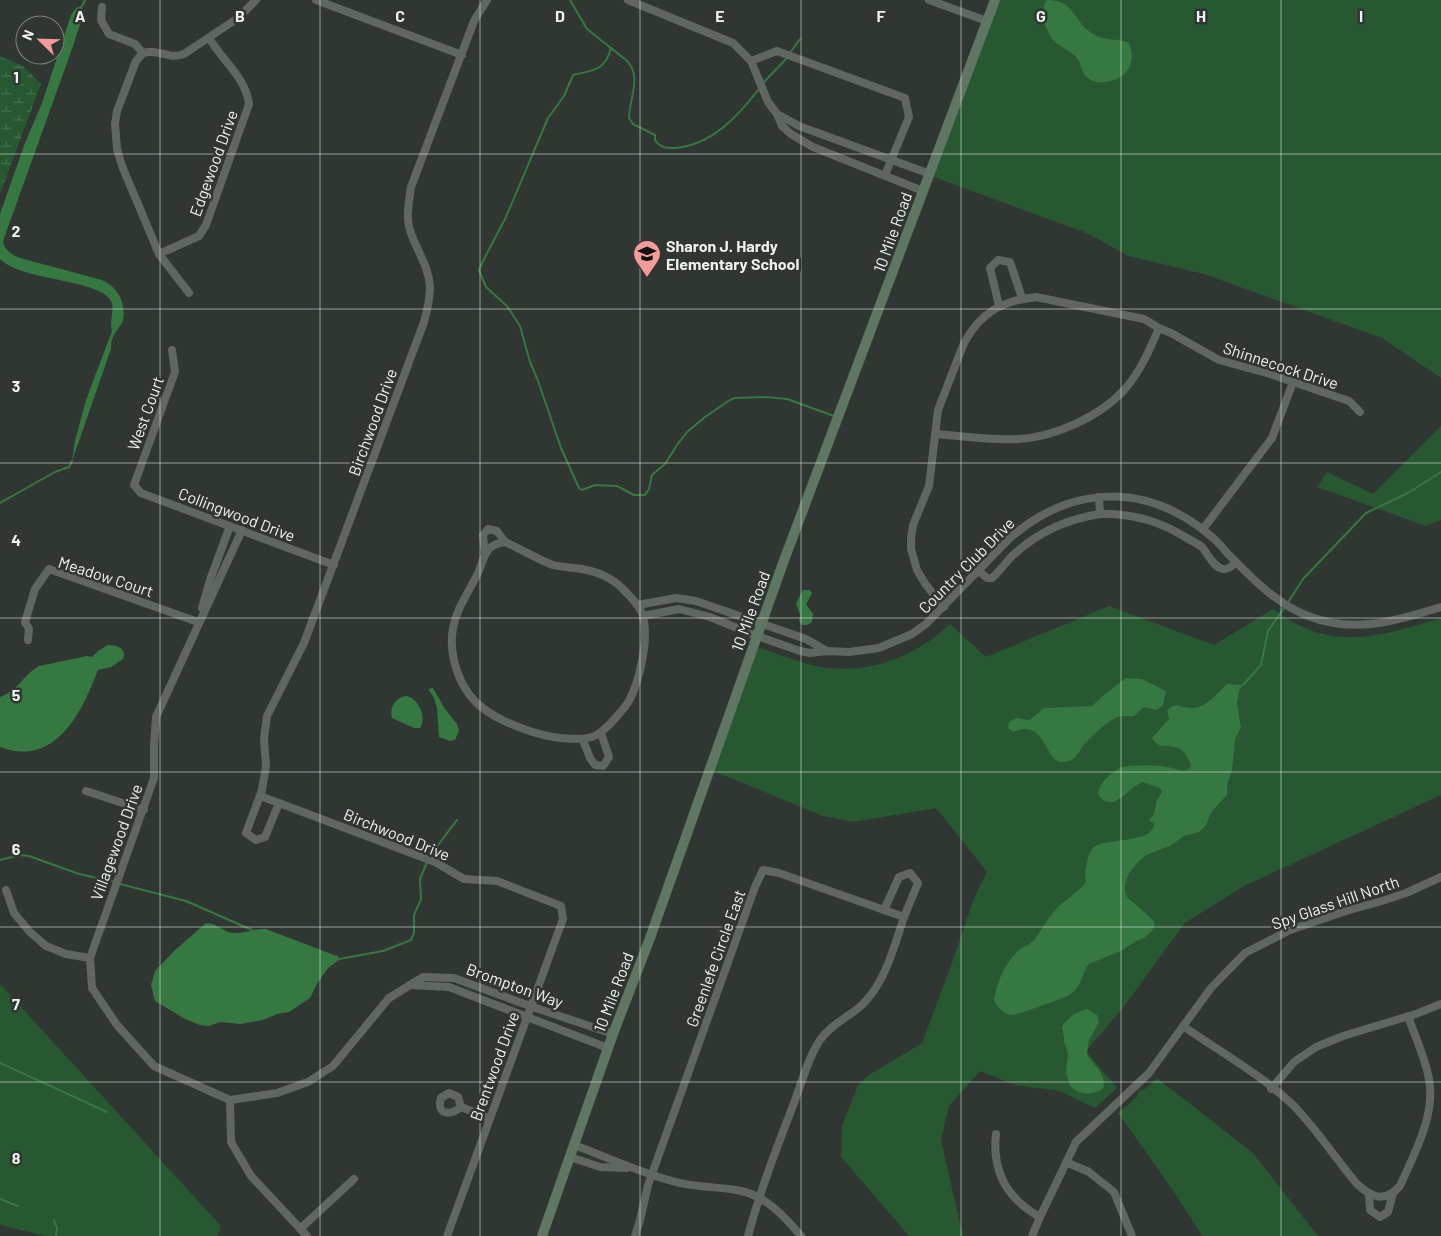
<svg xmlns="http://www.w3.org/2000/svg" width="1441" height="1236" viewBox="0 0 1441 1236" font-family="Barlow,sans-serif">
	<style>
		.grass { fill: #275831 }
		.wetland { fill: url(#wetland-marsh) }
		.water { fill: #357842 }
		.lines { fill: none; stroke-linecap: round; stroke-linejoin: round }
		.stream { stroke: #357842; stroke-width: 2 }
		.street { stroke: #606761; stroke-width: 8 }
		.secondary { stroke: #607664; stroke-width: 10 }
		.grid { fill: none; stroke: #eff3f0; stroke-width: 1; stroke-opacity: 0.55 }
		.labels { text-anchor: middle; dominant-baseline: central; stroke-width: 5; stroke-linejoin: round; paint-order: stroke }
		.street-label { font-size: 16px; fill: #eff3f0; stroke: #303631 }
		.poi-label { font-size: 16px; font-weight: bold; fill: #eff3f0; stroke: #303631; text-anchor: start }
		.grid-label { font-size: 16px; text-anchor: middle; font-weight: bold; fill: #eff3f0; stroke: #303631; stroke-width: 5; stroke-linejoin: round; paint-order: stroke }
	</style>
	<defs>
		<pattern id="wetland-marsh" width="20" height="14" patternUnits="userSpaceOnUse" patternTransform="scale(1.25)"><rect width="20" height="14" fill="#275831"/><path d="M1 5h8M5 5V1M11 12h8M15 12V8" fill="none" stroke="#47704f"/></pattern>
	</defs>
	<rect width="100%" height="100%" fill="#303631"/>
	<g class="grass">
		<path d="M1000,0H1441V378L1382,338L1204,274L1128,256L1089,234L934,177Z"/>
		<path d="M1441,426V520L1426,526L1317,487L1327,472L1373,494Z"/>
		<path d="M1109,606L1214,645L1273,609C1331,653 1378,637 1441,618V795L1244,886L1185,923L1122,1009L1086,1051L1117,1088L1095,1108L1060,1091L1015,1085L980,1071L949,1106L941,1140L963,1236H909L841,1157L842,1126L858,1085L869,1075L922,1043L952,963L974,898L987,872L936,808L854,822L823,816L713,771L757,647C777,653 796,662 816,666C866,676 914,658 950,624L986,657Z"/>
		<path d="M0,984L221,1226L218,1236H45L0,1225Z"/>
		<path d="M1157,1078L1253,1153L1318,1236H1202L1172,1189L1118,1113L1137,1097L1139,1091L1145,1089Z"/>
	</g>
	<path class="wetland" d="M0,56L23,66L41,84L0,194Z"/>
	<g class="water">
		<path d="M1047,0C1077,0 1073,24 1095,35C1105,41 1118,38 1129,43C1131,49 1133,55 1131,62C1128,78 1105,87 1091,80C1080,74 1083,66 1077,58C1071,51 1062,48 1055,42C1046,32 1038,12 1047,0Z"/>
		<path d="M82,6L83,15L72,49L3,241C4,250 12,255 20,258L102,280C118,287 126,303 123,320C121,327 115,331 113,337C111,341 111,346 111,349L72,461L75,441L86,400L112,331C109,322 115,310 111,301C100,279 21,281 0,259V214L25,143L42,103L71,15L76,8Z"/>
		<path d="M803,590H810L812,593L806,604L813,614L812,622L807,625H802L799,621L800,615L796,603Z"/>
		<path d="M108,645C118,645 127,649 123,659L111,667L98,670C82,712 56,768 0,747V697C19,690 23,675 39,666L87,656L92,657L98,651Z"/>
		<path d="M1126,678L1142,679L1164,690L1166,692L1163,705L1157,710L1144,707L1134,716C1127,717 1122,715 1115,718C1107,722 1088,739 1083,746C1080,750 1077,756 1073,759C1071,761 1065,762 1062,762C1044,763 1047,717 1013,732L1008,728L1009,722L1017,718L1028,720L1031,719L1044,708L1092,706L1105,694Z"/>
		<path d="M1227,684L1243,685L1239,690L1237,704L1241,727L1235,739L1232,770L1227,785V795L1212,811L1206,825L1199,832L1184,836L1170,846L1146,855L1137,863L1129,873L1125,884V892L1127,897L1153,920L1155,924L1152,931L1144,938L1136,941L1121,951L1089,964C1082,973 1082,986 1071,994C1067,997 1017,1015 1012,1015C1004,1015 998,1007 994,1001C996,984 1004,965 1016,953C1021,947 1029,946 1034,940C1043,928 1049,916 1059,906C1065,901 1082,888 1085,883C1087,880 1085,879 1085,876C1085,869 1088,852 1094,847C1106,838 1154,843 1154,824L1149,820L1154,814L1157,800L1162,792L1160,788L1143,782C1128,787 1118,809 1103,800C1097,796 1097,792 1100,787C1104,779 1112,772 1120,768C1127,765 1158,765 1167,767C1175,768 1181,773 1189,769L1191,765C1189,759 1184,750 1178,748C1169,744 1158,750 1152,738L1169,719L1167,711C1175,700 1183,709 1194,708C1208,706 1217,693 1227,684Z"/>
		<path d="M433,688L445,709L457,724L459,731L455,740L450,741L439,737L437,708L434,698L428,689Z"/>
		<path d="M406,696C418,697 427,717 420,728H414L392,718C389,708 395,698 406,696Z"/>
		<path d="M206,923C218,923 224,933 233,933C244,934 255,928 266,929L334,955L338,956L339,960L328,968L317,984L310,998L289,1012L277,1014L263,1020L240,1024L220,1022L209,1026L200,1025L185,1019L155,1001L151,985L155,971L174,951Z"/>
		<path d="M1087,1009L1097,1015L1099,1022L1089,1040L1087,1054C1093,1066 1108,1073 1103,1089C1092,1095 1080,1096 1070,1086L1066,1072L1068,1053L1064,1042V1038L1062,1026L1065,1022L1074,1014Z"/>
	</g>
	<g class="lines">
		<g class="stream">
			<path d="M570,0L587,29L626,60C643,76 629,99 629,118L633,124L655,135V140C660,148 667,148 675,148C712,145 738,116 759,89"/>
			<path d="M82,6L85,0"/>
			<path d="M611,48C605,71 593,70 573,75L564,96L548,118L506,217L484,259L479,270L486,287L507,306L520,326L530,362L537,378L561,448L579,488L582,490L595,485L617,486L634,495H645L649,489L652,475L665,464L677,445L687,432L705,417L730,400L735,398L766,397L787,399L834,416"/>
			<path d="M790,53L800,39"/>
			<path d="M763,83L788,57"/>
			<path d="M0,503L55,472L69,467L72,461"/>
			<path d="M1287,604L1303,579L1366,513L1408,493L1441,472"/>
			<path d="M1243,685L1261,665L1268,631L1284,608"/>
			<path d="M429,857L457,820"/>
			<path d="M0,860L20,855L29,856L79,874L116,882"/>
			<path d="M120,884L186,901L252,930"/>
			<path d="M339,959L383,951L411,940L414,933V915L421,899L420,879L427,862"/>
			<path d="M0,1063L107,1112"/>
			<path d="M0,1199L18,1206"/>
			<path d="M54,1220L57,1228L56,1236"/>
		</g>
		<g class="street">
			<path d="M316,0L462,55"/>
			<path d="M628,0L733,43L751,61L768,102L777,114L782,126L791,134L813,147L923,191"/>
			<path d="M929,0L987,21"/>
			<path d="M102,7L101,20L109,34L135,44L143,53C160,48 166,60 184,54L238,18L256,0"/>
			<path d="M143,53L136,61L117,111L115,124L117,149L122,166L159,254L189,293"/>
			<path d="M751,61L777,51L905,98L909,117L885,175"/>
			<path d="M777,114L799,126L930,174"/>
			<path d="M159,254L199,236L206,225L249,104C246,78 222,60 209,38"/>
			<path d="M999,305L990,268L998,260L1010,262L1022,298"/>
			<path d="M172,350L175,372L134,485L141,493L334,565"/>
			<path d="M935,434C963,436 991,441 1019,439C1055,437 1101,416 1125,389C1140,372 1150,349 1159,328"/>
			<path d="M1100,514C1131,513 1158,520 1185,537C1190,540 1197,543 1202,547C1208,554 1213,567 1223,569C1229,570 1233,565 1236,562"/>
			<path d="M1203,529L1272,438L1293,382"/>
			<path d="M242,530L156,717L154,746V778L90,958L92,988L117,1025L154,1066L230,1100L277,1093L308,1082L333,1066L389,998L423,977L454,978L530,1006L613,1034"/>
			<path d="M505,542C521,549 537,559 553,565C560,567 568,567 575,568C594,570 610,576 623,589C630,597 640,605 643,616C649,639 640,680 629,701C624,709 609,726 601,732C590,741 575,739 561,738C539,736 502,723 484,709C460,692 448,656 453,628C457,607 469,592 478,573C485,557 484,545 505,542Z"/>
			<path d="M485,553L483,535L488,529L497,531L505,542"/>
			<path d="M979,571L987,578H992C1000,571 1005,563 1013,555C1037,533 1067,519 1100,514L1099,497"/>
			<path d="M638,605L676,598L696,601L806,639L827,651"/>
			<path d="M944,607L926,585L917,570L911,549V538L913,525L929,486L938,410L964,343C981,312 1002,301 1036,297L1144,319L1159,328L1171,333L1219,360L1270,374L1349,401L1360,412"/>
			<path d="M202,608L210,580L230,526"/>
			<path d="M643,616L679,609L710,617L757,636L800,651L810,653L827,651L849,652L879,648L912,634L926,624L1010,538C1073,483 1149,483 1212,537C1218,542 1223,548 1228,554C1252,578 1275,603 1308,616C1355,634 1396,621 1441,607"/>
			<path d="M28,640L29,629L25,622L35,589L49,569L198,622"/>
			<path d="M583,740L590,758L595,765L603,766L609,757L601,733"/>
			<path d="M86,791L144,810"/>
			<path d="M260,796L279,803"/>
			<path d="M6,890L14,913L30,932L46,946L66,954L90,958"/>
			<path d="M884,910L899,877L910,873L918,883L904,917"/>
			<path d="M410,985L449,987L608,1048"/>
			<path d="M1183,1026C1219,1051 1260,1074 1292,1104C1316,1128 1335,1158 1357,1184C1372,1198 1385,1203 1400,1186C1414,1154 1436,1115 1429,1079C1425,1057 1415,1037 1408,1016"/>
			<path d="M1271,1089L1294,1062L1316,1047L1343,1036L1416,1014L1441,1004"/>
			<path d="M449,1093L458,1097L461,1107C450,1116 436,1115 441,1098Z"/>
			<path d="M230,1100L231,1142L251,1176L307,1236"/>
			<path d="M461,1107L489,1118"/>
			<path d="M996,1134C992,1171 1007,1199 1040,1217"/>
			<path d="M574,1145C607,1157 638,1172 672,1181C694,1188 718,1186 741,1191C766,1196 785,1217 801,1236"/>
			<path d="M570,1157L600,1167L626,1168"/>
			<path d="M1066,1162L1089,1172L1114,1192L1132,1236"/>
			<path d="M1369,1193L1370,1210L1380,1217L1388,1212L1393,1193"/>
			<path d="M300,1229L354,1179"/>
			<path d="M447,1236L563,919L561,906L497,881L464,879L435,862L279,803L265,837L256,840L246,833L262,790L266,766L264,739L267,716L304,643L424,322C427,311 430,299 430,287C429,267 417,251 411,233C405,219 409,202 411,187L474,21L487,0"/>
			<path d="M635,1236L640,1220L648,1185L755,887L763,870L779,873L904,917C894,947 886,980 864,1003C851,1016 831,1024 820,1040C808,1058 802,1082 794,1103C777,1147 760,1191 748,1236"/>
			<path d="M1032,1236L1040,1217L1076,1142L1149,1073L1211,988L1245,953L1290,930L1346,911L1382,901L1406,893L1441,877"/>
		</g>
		<path class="secondary" d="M542,1236L613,1034L650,938L783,563L995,0"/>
	</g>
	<path class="grid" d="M160,0V1236M320,0V1236M480,0V1236M640,0V1236M801,0V1236M961,0V1236M1121,0V1236M1281,0V1236M0,154H1441M0,309H1441M0,463H1441M0,618H1441M0,772H1441M0,927H1441M0,1082H1441"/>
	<defs>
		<symbol id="school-pin" viewBox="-11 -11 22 30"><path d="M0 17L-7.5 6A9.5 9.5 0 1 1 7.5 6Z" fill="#f59b9b" stroke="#303631"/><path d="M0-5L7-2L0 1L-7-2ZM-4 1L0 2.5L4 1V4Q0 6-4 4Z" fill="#111"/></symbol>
	</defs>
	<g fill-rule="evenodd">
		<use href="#school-pin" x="631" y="238" width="32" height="43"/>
	</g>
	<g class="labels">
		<g class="street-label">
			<text transform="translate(213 163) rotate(-70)">Edgewood Drive</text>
			<text transform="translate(892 232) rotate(-70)">10 Mile Road</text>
			<text transform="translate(1281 365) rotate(18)">Shinnecock Drive</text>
			<text transform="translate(145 413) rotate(-70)">West Court</text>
			<text transform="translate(372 422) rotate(-70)">Birchwood Drive</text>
			<text transform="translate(237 514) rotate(21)">Collingwood Drive</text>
			<text transform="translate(966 565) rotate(-45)">Country Club Drive</text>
			<text transform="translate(106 576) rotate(18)">Meadow Court</text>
			<text transform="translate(750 611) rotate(-70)">10 Mile Road</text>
			<text transform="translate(397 834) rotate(22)">Birchwood Drive</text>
			<text transform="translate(116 842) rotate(-70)">Villagewood Drive</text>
			<text transform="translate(1335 902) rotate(-19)">Spy Glass Hill North</text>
			<text transform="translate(715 958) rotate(-70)">Greenlefe Circle East</text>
			<text transform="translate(515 985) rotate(20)">Brompton Way</text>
			<text transform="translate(613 992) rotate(-69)">10 Mile Road</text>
			<text transform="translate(494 1066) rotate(-70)">Brentwood Drive</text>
		</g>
		<g class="poi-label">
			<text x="666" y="245">Sharon J. Hardy<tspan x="666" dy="18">Elementary School</tspan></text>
		</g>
	</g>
	<g class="grid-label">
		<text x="80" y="22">A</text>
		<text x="240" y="22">B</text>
		<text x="400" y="22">C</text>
		<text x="560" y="22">D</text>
		<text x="720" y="22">E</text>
		<text x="881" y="22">F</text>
		<text x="1041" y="22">G</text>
		<text x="1201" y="22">H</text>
		<text x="1361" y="22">I</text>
		<text x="16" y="83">1</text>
		<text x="16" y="237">2</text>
		<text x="16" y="392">3</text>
		<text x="16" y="546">4</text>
		<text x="16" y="701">5</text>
		<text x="16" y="855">6</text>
		<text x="16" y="1010">7</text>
		<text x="16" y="1164">8</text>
	</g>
	<g transform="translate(40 40) rotate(293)"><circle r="24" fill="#303631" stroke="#7c827d"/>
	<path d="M0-4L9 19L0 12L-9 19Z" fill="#f59b9b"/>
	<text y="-8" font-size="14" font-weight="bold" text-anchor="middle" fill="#eff3f0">N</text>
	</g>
</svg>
